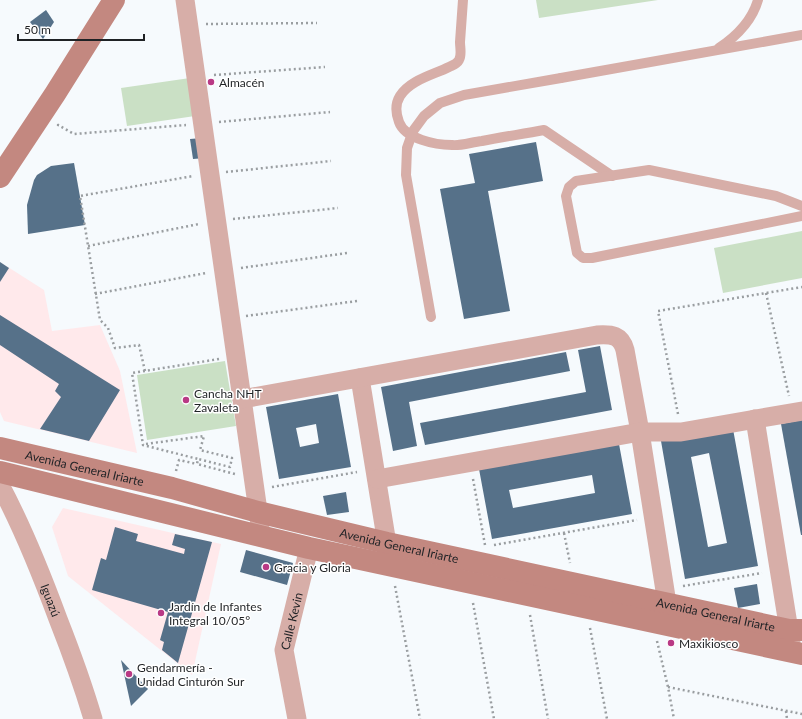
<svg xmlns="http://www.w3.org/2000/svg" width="802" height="719" viewBox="0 0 802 719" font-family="Lato,sans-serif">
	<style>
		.education { fill: #ffe9eb }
		.green { fill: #cae0c5 }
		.building { fill: #567189; fill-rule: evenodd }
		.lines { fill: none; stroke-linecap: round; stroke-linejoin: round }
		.path { stroke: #9a9ea1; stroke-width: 2.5; stroke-dasharray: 2 3; stroke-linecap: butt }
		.service { stroke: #d7aea8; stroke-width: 10 }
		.minor { stroke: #d7aea8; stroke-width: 19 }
		.secondary { stroke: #c38880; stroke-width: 22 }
		.service-bridge { stroke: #d7aea8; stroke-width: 10 }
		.poi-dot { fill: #b93985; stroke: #fff; stroke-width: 1.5 }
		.labels { text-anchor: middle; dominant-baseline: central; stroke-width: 3; stroke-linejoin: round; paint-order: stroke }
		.poi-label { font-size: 12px; fill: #1f2225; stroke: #fff; text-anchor: start }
		.street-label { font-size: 12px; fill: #1f2225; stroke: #fff }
	</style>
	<rect width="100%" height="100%" fill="#f6fafd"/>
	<g class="education">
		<path d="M0,262L44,290L52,331L100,325L120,371L137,453L4,421L0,412Z"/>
		<path d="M63,508L221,544L192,675L68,576L52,527Z"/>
	</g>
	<g class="green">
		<path d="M536,0H658L539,18Z"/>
		<path d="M190,78L195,116L127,126L121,88Z"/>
		<path d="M802,231V278L723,293L714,248Z"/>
		<path d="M225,361L236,426L147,440L137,375Z"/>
	</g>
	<g class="building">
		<path d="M46,10L54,22L43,39L30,22Z"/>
		<path d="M202,138L205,158L193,159L190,139Z"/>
		<path d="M536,142L543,181L488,191L510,311L464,319L440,189L475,183L469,154Z"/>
		<path d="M74,163L85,225L28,234L27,205L34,180L37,175L51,166Z"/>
		<path d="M0,262L9,268L0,282Z"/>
		<path d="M0,315L120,390L89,441L40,429L61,397L55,391L59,384L0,345Z"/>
		<path d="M600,346L612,410L425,445L420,423L586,392L578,350Z"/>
		<path d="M566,352L570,371L409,402L417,446L393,451L381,387Z"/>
		<path d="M338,394L351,467L279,479L266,407ZM316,424L319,443L300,447L296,428Z"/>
		<path d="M802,420V535H801L781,424Z"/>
		<path d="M733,429L758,566L685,579L661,441ZM709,453L727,543L708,547L691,457Z"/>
		<path d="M619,444L632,514L492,539L479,469ZM592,475L595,493L513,508L509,490Z"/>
		<path d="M346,492L349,512L327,515L323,496Z"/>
		<path d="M115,527L138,534L136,541L184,554L185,549L172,545L175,534L212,542L178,663L162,650L164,642L160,640L168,612L92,590L101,558L106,560Z"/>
		<path d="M246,550L293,563L287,585L240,572Z"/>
		<path d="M757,584L760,604L738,608L734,588Z"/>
		<path d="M121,660L148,689L131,706Z"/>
	</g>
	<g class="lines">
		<g class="path">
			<path d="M206,24L317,23"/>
			<path d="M214,75L325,67"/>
			<path d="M219,122L330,112"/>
			<path d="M59,125H58L74,134L186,125"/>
			<path d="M226,172L331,161"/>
			<path d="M233,219L338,208"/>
			<path d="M88,246L199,224"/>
			<path d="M241,268L347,253"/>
			<path d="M766,293L789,396"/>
			<path d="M95,294L206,273"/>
			<path d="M246,316L357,301"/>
			<path d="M219,359L132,373L143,445L198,459L197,464L235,474"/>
			<path d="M145,371L139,345L115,348L108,328L100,320L80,196L193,176"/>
			<path d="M678,414L658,311L802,287"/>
			<path d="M146,444L204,436L200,450L232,458L230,467L198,459"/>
			<path d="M176,471L179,460L197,464"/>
			<path d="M473,479L485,545"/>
			<path d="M272,487L357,472"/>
			<path d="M564,533L570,563"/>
			<path d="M494,545L637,520"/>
			<path d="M395,586L420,719"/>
			<path d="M683,586L762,573"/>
			<path d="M473,603L494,719"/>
			<path d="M530,615L548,719"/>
			<path d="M590,628L607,719"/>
			<path d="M657,641L668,687L674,719"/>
			<path d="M668,687L802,714"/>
			<path d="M786,711L787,719"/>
		</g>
		<g class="service">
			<path d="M463,0C462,14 461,28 460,42C460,48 462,55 459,60C457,64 453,65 449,67C433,75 410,80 400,96C395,104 396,114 399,122C405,139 436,145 452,145C461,146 472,142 482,141C502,137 523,134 544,130L612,176"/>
			<path d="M719,48C737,36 752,21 758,0"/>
			<path d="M561,78L802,35"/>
			<path d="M802,206L776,196L649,170L576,181L569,187L566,196L577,253L583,258H592L802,216"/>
		</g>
		<g class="minor">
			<path d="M185,0L260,525"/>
			<path d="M360,378L389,556"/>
			<path d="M242,399L597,335C612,334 621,335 625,350L640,432L669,616"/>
			<path d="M755,419L791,643"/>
			<path d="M377,479L640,432H681L802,411"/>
			<path id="s1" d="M0,485C23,528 41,573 58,619C71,652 83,685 93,719"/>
			<path id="s2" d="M297,719L284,650L309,548"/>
		</g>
		<g class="secondary">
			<path d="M0,177L55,94L114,0"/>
			<path id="s3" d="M0,448L172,488L258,512L387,543L789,630H802"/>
			<path d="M0,472L309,548L802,654"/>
		</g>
		<path class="service-bridge" d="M431,317L406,175L407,148L413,131L424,116L440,103L464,95L561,78"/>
	</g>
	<g class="poi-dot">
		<circle cx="211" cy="82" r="4"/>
		<circle cx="186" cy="400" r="4"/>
		<circle cx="266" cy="567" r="4"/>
		<circle cx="161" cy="613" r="4"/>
		<circle cx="671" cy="643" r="4"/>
		<circle cx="129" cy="674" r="4"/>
	</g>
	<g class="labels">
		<g class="poi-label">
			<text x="219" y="82">Almacén</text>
			<text x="194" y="393">Cancha NHT<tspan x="194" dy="14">Zavaleta</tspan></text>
			<text x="274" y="567">Gracia y Gloria</text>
			<text x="169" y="606">Jardín de Infantes<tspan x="169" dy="14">Integral 10/05°</tspan></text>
			<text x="679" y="643">Maxikiosco</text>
			<text x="137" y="667">Gendarmería -<tspan x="137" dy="14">Unidad Cinturón Sur</tspan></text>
		</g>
		<g class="street-label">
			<text stroke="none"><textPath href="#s3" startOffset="87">Avenida General Iriarte</textPath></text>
			<text stroke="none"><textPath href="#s3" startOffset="411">Avenida General Iriarte</textPath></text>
			<text stroke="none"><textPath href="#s1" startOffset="126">Iguazú</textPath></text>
			<text stroke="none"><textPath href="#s3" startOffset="735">Avenida General Iriarte</textPath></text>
			<text stroke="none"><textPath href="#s2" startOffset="100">Calle Kevin</textPath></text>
		</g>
	</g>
	<path d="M18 34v6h126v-6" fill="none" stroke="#1f2225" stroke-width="2"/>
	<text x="24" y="34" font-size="12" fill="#1f2225" stroke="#ffffff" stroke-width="3" paint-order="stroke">50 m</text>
</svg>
